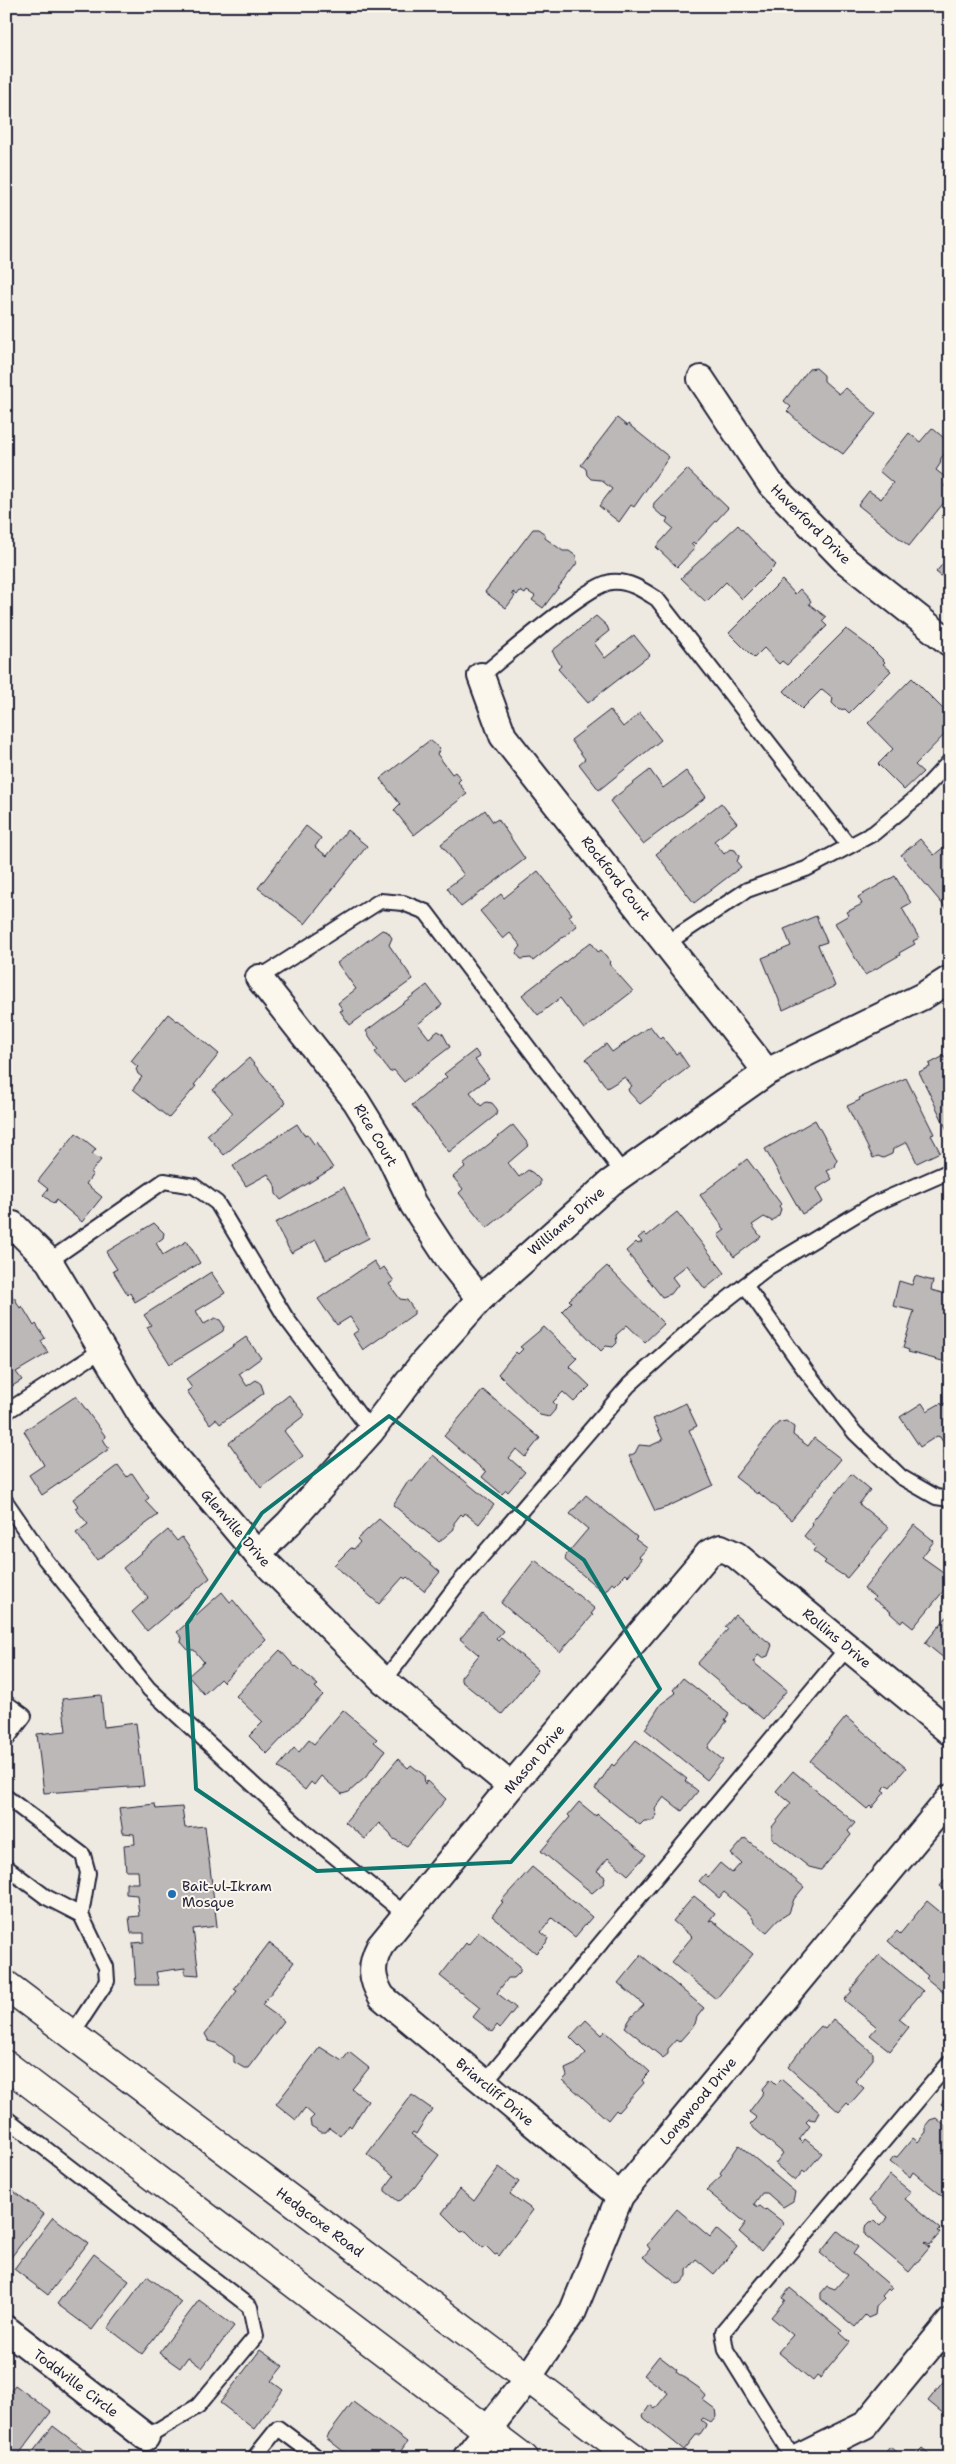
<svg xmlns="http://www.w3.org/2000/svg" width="956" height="2464" viewBox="0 0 956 2464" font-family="'Shantell Sans',sans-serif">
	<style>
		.building { fill: #bcb8b8; stroke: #22223b }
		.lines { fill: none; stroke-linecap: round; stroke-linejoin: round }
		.lane-casing { stroke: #22223b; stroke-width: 18 }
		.street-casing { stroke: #22223b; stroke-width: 30 }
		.secondary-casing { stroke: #22223b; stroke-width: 31 }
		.lane { stroke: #fbf7ec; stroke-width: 14 }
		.street { stroke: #fbf7ec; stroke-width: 26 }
		.secondary { stroke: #fbf7ec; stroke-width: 28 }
		.marked { fill: none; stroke: #0f766e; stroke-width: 4; stroke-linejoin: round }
		.poi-dot { fill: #1f6fb2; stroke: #fbf7ec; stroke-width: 2 }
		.labels { text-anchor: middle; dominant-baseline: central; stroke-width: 4; stroke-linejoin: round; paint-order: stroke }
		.street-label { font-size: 14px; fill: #22223b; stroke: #fbf7ec }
		.poi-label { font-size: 14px; fill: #22223b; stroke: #fbf7ec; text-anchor: start }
	</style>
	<rect width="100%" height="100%" fill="#eeeae2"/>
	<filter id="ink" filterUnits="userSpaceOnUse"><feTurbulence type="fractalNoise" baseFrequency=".02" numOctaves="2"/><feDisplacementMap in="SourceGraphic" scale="10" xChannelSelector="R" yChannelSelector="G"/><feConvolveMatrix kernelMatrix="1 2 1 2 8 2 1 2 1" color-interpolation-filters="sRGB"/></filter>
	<g filter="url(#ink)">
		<g class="building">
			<path d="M816,368L824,375V381L839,394L846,388L876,414L843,454L802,425L787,411L791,407L784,401L809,369Z"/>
			<path d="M617,418L627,426L628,424L669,457L634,507L631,505L619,522L599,506L612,489L601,480L591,479L587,475L586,469L581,465Z"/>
			<path d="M932,428L950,443V448L941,458L940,464L936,470L949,480L944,486L950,491V495L909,546L858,505L869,491L881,499L893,483L879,471L909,433L920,442Z"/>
			<path d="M687,469L728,508L695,544L693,542L691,544L695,548L677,567L656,547L673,528L666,522L668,518L661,515L653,508L654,503Z"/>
			<path d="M738,525L776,565L742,599L726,582L706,602L681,578Z"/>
			<path d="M533,529H538L545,534V538L563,551H569L576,556L577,563L543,608L532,600L535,596L527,591L525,594L520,591L517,595L513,592L512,594L515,596L506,608L485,592Z"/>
			<path d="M950,555V583L936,572Z"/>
			<path d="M782,580L795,594L800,589L811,601L809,604L826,617L822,621L827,626L787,665L782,661L779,664L764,648L754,658L729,633Z"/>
			<path d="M596,616L607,626L609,631L594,643L605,658L634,635L650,655L588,703L558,669L561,666L552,651Z"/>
			<path d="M846,629L869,646L885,662L883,664L891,671L849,713L845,709L839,710L832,703L833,698L822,689L802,709L784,691Z"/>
			<path d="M912,678L948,714L945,717L950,721V729L915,765L923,772L904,790L878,764L893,749L868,723Z"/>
			<path d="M610,710L623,727L640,713L661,740L599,790L579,764L585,759L571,740Z"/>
			<path d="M430,740L440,749L437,754L452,774L455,772L461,779L458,782L467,794L414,835L394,810L400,804L380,779Z"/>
			<path d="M650,770L663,788L686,771L706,797L643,844L610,801Z"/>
			<path d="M721,803L737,823L714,841L724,854L730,849L735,850L739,856L737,862L741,867L694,903L656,854Z"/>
			<path d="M485,810L493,822L498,819L525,859L461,907L447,888L464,875L441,844Z"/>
			<path d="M306,826L321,838L315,847L327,856L347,830L367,846L305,924L258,888Z"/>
			<path d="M950,835V913L901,855L920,839L934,855L945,846Z"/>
			<path d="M538,871L572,914L569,916L577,926L533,961L531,958L521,959L516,953L521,946L510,933L503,939L480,911L501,894L504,898Z"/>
			<path d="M895,876L911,903L902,908L919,938L913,941L915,944L899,953L900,955L865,975L835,923L849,915L847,912L862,904L858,897Z"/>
			<path d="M816,916L827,942L818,945L835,986L783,1010L762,958L791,946L784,929Z"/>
			<path d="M382,930L388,932L392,938L389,945L413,979L350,1025L340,1011L343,1010L338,1003L356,989L337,963Z"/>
			<path d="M591,942L598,952L601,950L611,962L609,964L633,991L584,1029L560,998L538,1015L522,995Z"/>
			<path d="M427,985L442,1005L418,1024L429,1038L438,1031L443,1034L450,1047L404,1082L394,1070L390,1072L375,1052L378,1050L366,1031Z"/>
			<path d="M168,1014L177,1021L178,1020L219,1054L194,1085L196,1086L169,1118L133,1089L142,1077L138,1074L136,1069L138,1067L131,1061Z"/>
			<path d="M650,1026L660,1039L662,1037L676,1054L679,1052L689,1067L640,1104L629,1092L628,1089L632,1086L625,1077L607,1088L586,1059L606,1044L612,1052Z"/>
			<path d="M475,1050L480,1057L475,1060L489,1078L470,1092L481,1106L486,1102L492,1103L497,1109L496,1115L449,1152L412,1105L447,1077L444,1074Z"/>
			<path d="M944,1056L945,1059L950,1057V1136L919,1072L930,1067L929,1064Z"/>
			<path d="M249,1058L286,1103L224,1155L207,1135L233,1113L213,1090Z"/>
			<path d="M906,1078L934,1134L931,1135L940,1152L917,1163L907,1142L893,1149L892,1154L883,1158L878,1156L873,1158L847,1106L860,1100L859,1098Z"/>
			<path d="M815,1120L837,1160L835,1167L827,1171L832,1179L816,1189L823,1202L802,1214L765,1149Z"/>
			<path d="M297,1124L304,1135L307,1134L314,1144L316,1142L333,1168L281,1200L276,1194L275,1185L268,1174L246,1186L233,1166Z"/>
			<path d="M513,1125L529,1145L508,1163L519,1177L528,1170L533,1173L540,1180V1185L487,1228L459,1193L463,1189L453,1177L465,1167L463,1165Z"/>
			<path d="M76,1133L96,1149L92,1154L101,1160L91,1172L93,1174L86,1184L102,1197L82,1222L56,1200L54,1204L43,1195L48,1189L38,1181Z"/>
			<path d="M747,1159L781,1204L779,1206L781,1209L779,1215L772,1221L764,1217L752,1225L761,1237L734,1257L718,1235L725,1230L700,1195Z"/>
			<path d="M344,1187L369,1238L326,1260L316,1240L291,1253L275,1223Z"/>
			<path d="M677,1212L725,1273L705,1289L687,1265L672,1277L678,1285L671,1294L662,1297L626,1251L636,1242L638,1244L642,1242L638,1238L644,1233L647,1236Z"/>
			<path d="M154,1223L164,1233L163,1238L156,1243L163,1255L187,1241L200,1263L135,1302L130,1293L128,1295L113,1271L117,1269L106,1252Z"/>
			<path d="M374,1261L380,1270L384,1267L394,1281L389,1284L400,1299L407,1300L414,1310V1314L363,1350L353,1334L359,1330L350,1317L337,1325L318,1299Z"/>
			<path d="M607,1266L664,1324L645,1342L627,1325L616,1335L617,1343L613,1347L606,1346L601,1351L562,1311L571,1302L569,1300Z"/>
			<path d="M211,1272L225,1293L196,1311L204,1324L215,1318L220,1320L224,1326L223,1331L170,1364L147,1327L151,1325L144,1315Z"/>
			<path d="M915,1276L933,1281L931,1290L950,1295V1363L908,1352L909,1350L903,1348L914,1311L893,1306L899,1281L912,1285Z"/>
			<path d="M14,1297L20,1308L22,1306L34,1326L36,1324L45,1338L41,1341L48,1353L16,1372L22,1380L6,1390V1302Z"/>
			<path d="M544,1327L577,1358L569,1366L590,1386L574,1402L563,1392L553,1402L556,1405L555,1410L549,1417L540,1415L498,1374L516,1352L518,1354L523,1349L520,1347Z"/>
			<path d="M246,1337L261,1358L239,1374L247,1386L256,1380L261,1384L264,1393L220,1424L216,1419L210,1424L187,1391L192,1388L186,1379Z"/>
			<path d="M483,1390L540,1438L525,1457L516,1449L509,1458L525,1472L508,1492L506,1490L502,1494L482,1477L486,1472L444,1436Z"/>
			<path d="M289,1395L305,1415L284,1431L303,1456L261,1488L229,1443Z"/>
			<path d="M76,1396L106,1437L103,1439L109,1449L42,1495L29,1475L44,1465L24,1431Z"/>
			<path d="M950,1400V1462L944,1452L948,1450L940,1437L937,1436L920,1447L900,1417L922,1403L927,1411L941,1403L942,1405Z"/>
			<path d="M686,1403L697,1426L689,1430L713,1485L667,1507L655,1511L629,1456L635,1453L639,1445L650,1446L663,1440L653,1419Z"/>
			<path d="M786,1421L794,1427L793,1435L808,1446L814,1438L841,1459L791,1520L758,1492L757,1494L735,1477L778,1423Z"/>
			<path d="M433,1455L494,1505L479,1524L465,1513L463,1516L461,1514L454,1523V1529L439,1542L393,1505L409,1480L412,1482Z"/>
			<path d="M118,1465L127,1477L132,1473L149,1498L145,1501L158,1515L97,1560L76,1533L88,1524L75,1508L78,1506L73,1499Z"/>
			<path d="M851,1474L870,1490L859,1504L889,1528L847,1578L824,1563L826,1561L813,1551L816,1547L804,1536L813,1525L811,1523Z"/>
			<path d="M586,1495L637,1537L635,1539L647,1548L639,1557L642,1559L628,1576L626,1574L615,1585L612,1583L604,1593L565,1560L566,1555L588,1529L570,1514Z"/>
			<path d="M379,1519L440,1572L424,1591L407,1577L405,1579L403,1577L379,1604L334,1565L351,1548L354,1549L360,1542L357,1539Z"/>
			<path d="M914,1525L934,1541L922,1557L946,1574L945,1579L950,1583L913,1628L903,1620L901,1623L890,1613L891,1612L873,1599L875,1597L864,1589Z"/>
			<path d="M168,1530L177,1541L182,1537L210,1578L147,1631L132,1612L148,1598L123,1568Z"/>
			<path d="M535,1560L595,1609L591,1614L593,1615L560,1652L501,1603Z"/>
			<path d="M222,1592L230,1602L233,1600L266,1640L223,1682L220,1679L204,1694L188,1676L204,1662L194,1650H188L181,1642L182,1638L177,1632Z"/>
			<path d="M482,1613L503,1631L496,1639L498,1641L501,1638L538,1670L502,1714L461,1681V1677L479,1655L460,1639Z"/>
			<path d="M950,1613V1663L925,1643Z"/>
			<path d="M735,1615L772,1645L768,1656L762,1658L758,1655L753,1662L787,1690L763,1719L697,1664L728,1629L725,1627Z"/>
			<path d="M280,1650L295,1667L296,1666L318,1685L315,1687L323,1695L267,1754L249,1736L263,1722L236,1696Z"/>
			<path d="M683,1678L729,1714L725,1720L727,1721L709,1745L708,1748L723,1760L707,1780L645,1729L661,1704L676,1693L673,1690Z"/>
			<path d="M101,1695L104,1727L136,1723L144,1786L44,1793L37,1734L66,1731L62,1699Z"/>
			<path d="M343,1710L377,1739L374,1742L385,1751L366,1777L349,1792L342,1794L321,1776L314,1785L311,1782L305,1790L278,1767L294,1748L299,1752L309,1740L314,1744Z"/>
			<path d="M846,1717L906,1768L890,1787L887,1785L882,1790L885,1792L872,1808L870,1806L867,1809L810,1761Z"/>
			<path d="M636,1740L687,1779L685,1781L698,1791L682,1811L664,1797L655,1809L657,1815L652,1821H644L640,1825L595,1789L612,1764L614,1766Z"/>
			<path d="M398,1759L408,1768L411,1765L424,1775L425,1784L427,1781L446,1799L407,1846L392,1838L389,1832L379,1823L365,1839L345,1822Z"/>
			<path d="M793,1771L855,1823L848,1831L851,1835L821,1870L809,1867L772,1838V1827L791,1803L776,1791Z"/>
			<path d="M579,1802L596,1816L597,1814L646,1855L628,1875L608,1858L597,1871L605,1877L604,1883L592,1893L541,1851L570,1817L568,1815Z"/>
			<path d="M155,1804L156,1809L182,1807L185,1828L205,1826L217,1926L193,1929L199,1975L185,1974V1968L156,1972L159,1985H136L133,1943L144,1942V1933H131L129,1917L139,1916L137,1895L126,1894V1883H139L138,1871H126L124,1845L135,1844L134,1834L123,1833L119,1808Z"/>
			<path d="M745,1838L804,1887L794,1899L789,1913L778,1920L767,1932L756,1924L750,1914L724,1892L719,1898L699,1881L705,1874L708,1877L720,1863L732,1873L741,1863L731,1854Z"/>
			<path d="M532,1867L592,1917L575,1937L552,1918L541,1932L548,1938L546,1943L536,1953L492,1916L503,1902L501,1901Z"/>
			<path d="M950,1874V1894L940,1886Z"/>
			<path d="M694,1896L715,1913L709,1921L712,1920L753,1954L716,1999L671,1962L692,1937L673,1921Z"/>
			<path d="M927,1901L950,1920V1986L944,1993L926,1978L928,1976L888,1941L897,1931L900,1934Z"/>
			<path d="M479,1932L520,1966V1972L514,1978H508L497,1993L516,2008L500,2028L497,2025L492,2032L473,2017L480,2008L440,1976L466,1943L468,1945Z"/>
			<path d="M269,1943L294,1962L262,2005L284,2021L248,2068H244L234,2062V2056L216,2043L209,2041L205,2034L237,1991L234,1989Z"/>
			<path d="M641,1955L704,2008L697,2017L695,2024L679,2042L676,2040L668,2049V2054L663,2058L625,2027L632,2016L644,2005L618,1983Z"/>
			<path d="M879,1955L923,1991L899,2019L909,2027L890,2051L870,2035L877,2027L844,2000L852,1991L850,1990Z"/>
			<path d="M833,2019L873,2053V2059L855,2081L864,2088L849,2105L847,2103L839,2112L788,2067L809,2039L821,2026L825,2029Z"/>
			<path d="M586,2020L602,2035L605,2031L650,2072L642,2080L644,2083L618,2112L616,2110L608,2120L563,2080L567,2076L565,2069L576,2064L586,2053L570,2037Z"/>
			<path d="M320,2047L342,2061L349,2052L369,2068L352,2089L368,2101L351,2127L349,2125L340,2136L329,2128L326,2132H321L311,2126L310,2120L314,2116L305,2108L296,2120L276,2104Z"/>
			<path d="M771,2079L776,2084L781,2079L819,2112L815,2120L809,2119L806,2122L810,2126L799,2140L802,2143L805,2139L822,2153L805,2173L803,2171L795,2181L775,2164L783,2153L750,2125L757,2118L749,2112L764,2092L762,2090Z"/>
			<path d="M950,2093V2111L941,2104Z"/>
			<path d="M412,2095L432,2109L416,2134L413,2132L411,2134L439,2155L414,2188L401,2200L398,2201L385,2191V2188L394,2176L367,2154Z"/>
			<path d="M936,2118L950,2130V2202L913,2172L910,2177L890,2161L894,2156L897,2157L913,2138L918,2142L926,2132V2125L930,2120Z"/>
			<path d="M739,2145L795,2192L793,2201L783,2207L767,2193H762L754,2204L758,2207L760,2206L765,2210L766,2209L784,2223L761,2251L739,2232L746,2223L706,2190L722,2175L720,2173Z"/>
			<path d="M499,2167L519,2182L510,2194L533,2210L499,2256L497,2254L495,2255L486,2246L483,2248L466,2231L461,2232L442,2213L460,2189L474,2201Z"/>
			<path d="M890,2175L911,2192L905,2199L941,2229L938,2232L940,2233L930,2245L926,2242L925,2243L930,2247L909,2272L865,2235V2227L870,2222L875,2221L880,2226L888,2217L869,2201Z"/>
			<path d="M8,2187L44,2214L6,2264V2189Z"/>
			<path d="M677,2209L710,2237L716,2229L737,2247L714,2274L696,2259L687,2270V2276L681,2283L677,2284L643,2257L650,2249L647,2245Z"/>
			<path d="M53,2217L88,2243L48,2295L14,2269Z"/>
			<path d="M838,2231L858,2247L853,2254L893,2288L890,2291L888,2289L882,2296L884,2298L876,2307L875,2315L868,2318L865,2315L855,2327L821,2299V2293L827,2286L835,2289L847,2275L820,2253Z"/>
			<path d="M94,2254L129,2281L92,2330L57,2304Z"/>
			<path d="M147,2276L181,2302L142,2354L108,2328Z"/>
			<path d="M790,2288L842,2331L840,2333L850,2342L820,2378L817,2376L813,2381L778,2352L793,2335L771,2317L785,2300L782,2298Z"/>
			<path d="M199,2300L234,2326L202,2368L188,2357L180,2368L159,2353Z"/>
			<path d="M260,2350L283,2366L271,2381L283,2390L254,2429L220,2403Z"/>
			<path d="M659,2356L677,2370L676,2372L699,2388L706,2396L703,2400L715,2409L716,2416L711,2422L703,2418L701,2420L706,2424L705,2428L700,2435H696L684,2450L644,2418L643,2415L650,2405L655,2409L668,2393L644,2375Z"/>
			<path d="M946,2378L950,2381V2419L928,2401Z"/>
			<path d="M15,2385L51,2412L16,2458H6V2397Z"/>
			<path d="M353,2402L407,2442L396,2458H352L326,2438Z"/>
			<path d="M53,2426L90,2454L87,2458H28Z"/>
			<path d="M890,2447L903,2458H881Z"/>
			<path d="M922,2448L934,2458H913Z"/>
		</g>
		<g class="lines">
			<defs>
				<g id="lane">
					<path d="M481,676C505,657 587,585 611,582C628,580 643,590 657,599L849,846"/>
					<path d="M667,943L747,890L806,869L874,833L915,799L950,761"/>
					<path d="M259,978L380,901L403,903L426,912L623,1173"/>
					<path d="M49,1261L164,1181L194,1186L217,1203L286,1318L371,1431"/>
					<path d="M745,1285L805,1370L855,1433L901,1477L936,1497L950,1499"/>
					<path d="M6,1412L102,1350"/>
					<path d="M6,1502L45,1559L149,1689L305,1832L406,1915"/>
					<path d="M384,1681L457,1585L629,1385L702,1319L767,1268L872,1205L950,1171"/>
					<path d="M6,1703L24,1716L6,1740"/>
					<path d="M6,1797L83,1855L88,1873L81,1915L106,1967L107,1981L72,2034"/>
					<path d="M6,1867L46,1897L81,1915"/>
					<path d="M484,2083L848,1647"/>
					<path d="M6,2118L250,2307L256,2336L198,2406L146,2437"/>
					<path d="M829,2443L846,2458"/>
					<path d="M254,2458L278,2428L318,2458"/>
					<path d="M793,2458L726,2350L723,2332L950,2062"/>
				</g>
				<g id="street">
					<path d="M701,379L770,483L845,560L950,643"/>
					<path d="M481,676L503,736L767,1072"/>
					<path d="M259,978L356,1101L391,1158L413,1204L453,1265L480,1299"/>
					<path d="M13,1225L49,1261L145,1421L257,1554L384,1681L511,1786"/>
					<path d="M257,1554L289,1523L371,1431L423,1363L480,1299L610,1183L767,1072L923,996L950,979"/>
					<path d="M620,2196L382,1997C371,1979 370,1965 380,1946L511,1786L709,1553L721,1548L736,1555L950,1732"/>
					<path d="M6,2329L146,2437"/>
					<path d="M466,2458L527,2379L573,2311L620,2196L950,1798"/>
					<path d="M798,2458L865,2425L950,2322"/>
				</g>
				<g id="secondary">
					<path d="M6,1985L634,2458"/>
					<path d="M6,2065L524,2458"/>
				</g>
			</defs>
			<use href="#lane" class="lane-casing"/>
			<use href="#street" class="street-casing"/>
			<use href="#secondary" class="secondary-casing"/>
			<use href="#lane" class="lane"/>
			<use href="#street" class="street"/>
			<use href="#secondary" class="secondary"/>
		</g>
	</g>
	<path class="marked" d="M389,1416L584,1560L660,1689L511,1862L317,1871L196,1789L187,1624L262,1513Z"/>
	<circle class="poi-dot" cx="172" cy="1894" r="5"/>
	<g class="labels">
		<g class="street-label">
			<text transform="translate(811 524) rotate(45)">Haverford Drive</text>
			<text transform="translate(616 878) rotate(52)">Rockford Court</text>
			<text transform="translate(376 1135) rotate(59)">Rice Court</text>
			<text transform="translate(566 1221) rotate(-41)">Williams Drive</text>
			<text transform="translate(236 1528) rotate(49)">Glenville Drive</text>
			<text transform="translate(837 1638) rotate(40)">Rollins Drive</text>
			<text transform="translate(534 1759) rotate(-50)">Mason Drive</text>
			<text transform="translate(495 2092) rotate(40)">Briarcliff Drive</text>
			<text transform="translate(698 2101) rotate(-50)">Longwood Drive</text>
			<text transform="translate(320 2222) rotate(37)">Hedgcoxe Road</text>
			<text transform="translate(76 2383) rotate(37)">Toddville Circle</text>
		</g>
		<g class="poi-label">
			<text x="182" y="1886">Bait-ul-Ikram<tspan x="182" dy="16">Mosque</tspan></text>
		</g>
	</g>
	<rect width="956" height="2464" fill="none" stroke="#fbf7ec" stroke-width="25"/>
	<rect x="12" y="12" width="931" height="2439" fill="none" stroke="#22223b" stroke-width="2" filter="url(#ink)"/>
</svg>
